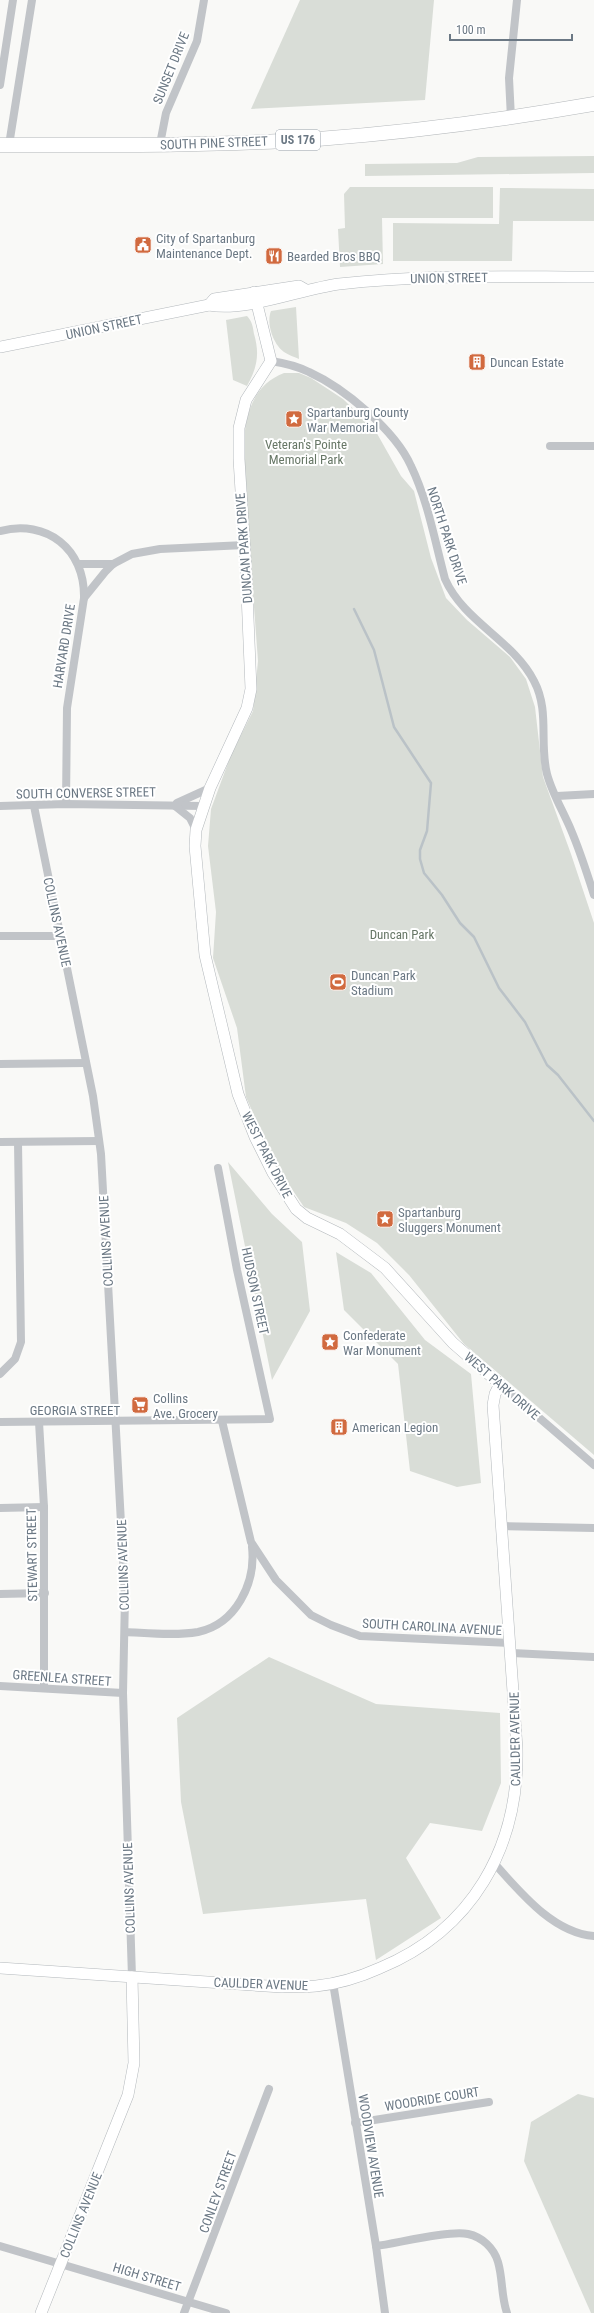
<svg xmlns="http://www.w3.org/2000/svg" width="594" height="2313" viewBox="0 0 594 2313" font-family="'Roboto Condensed',sans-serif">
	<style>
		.green { fill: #d9ddd7 }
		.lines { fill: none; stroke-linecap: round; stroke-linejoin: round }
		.stream { stroke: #bac2c7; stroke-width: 2.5 }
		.secondary-casing { stroke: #b3b8bc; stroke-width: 12 }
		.highway-casing { stroke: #b2b6b9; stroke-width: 15 }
		.street { stroke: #c1c4c8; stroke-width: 8 }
		.secondary { stroke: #fff; stroke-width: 11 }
		.highway { stroke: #fff; stroke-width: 14 }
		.labels { text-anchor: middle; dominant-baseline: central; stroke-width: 4; stroke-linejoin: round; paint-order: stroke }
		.shield { fill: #fff; stroke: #97a0a9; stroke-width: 1 }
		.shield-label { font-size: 12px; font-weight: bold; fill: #6b7884 }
		.street-label { font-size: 13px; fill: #6b7884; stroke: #fff }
		.poi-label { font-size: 13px; fill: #6b7884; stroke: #fff; text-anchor: start }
		.park-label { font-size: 13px; fill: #677766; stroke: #fff }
	</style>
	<rect width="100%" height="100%" fill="#f9f9f7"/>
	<g class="green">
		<path d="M300,0H434L425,100L251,109Z"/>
		<path d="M594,156V173L365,176V164L457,163L478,157Z"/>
		<path d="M350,187H493V218H382L383,264L340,267L338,229L345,228L344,194Z"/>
		<path d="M500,188L594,189V221H513L512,261H393V223L499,224Z"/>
		<path d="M296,307L299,359C295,357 288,355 284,352C273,344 266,323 271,311Z"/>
		<path d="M247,316C252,321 253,327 254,334C260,354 257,368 247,386L233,380L226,320Z"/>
		<path d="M284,373H299L311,378L343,399L375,430L401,476L414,491L431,558L446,598L467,620L510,657L526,679L535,707L543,777L571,854L594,923V1455L464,1344L409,1275L377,1243L346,1223L304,1207L275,1164L246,1097L237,1028L213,958L216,912L208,846L211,809L231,755L253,711L258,661L243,458C244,423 248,387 284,373Z"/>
		<path d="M228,1162L272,1214L302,1242L310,1311L272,1380Z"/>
		<path d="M336,1252L371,1273L425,1340L471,1374L481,1483L457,1487L410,1471L398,1364L344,1310Z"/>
		<path d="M269,1657L376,1704L500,1713L501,1783L482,1831L430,1823L406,1858L441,1918L376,1960L366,1899L203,1914L181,1802L177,1718Z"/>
		<path d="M578,2094L594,2098V2313H591L524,2161L531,2122Z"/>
	</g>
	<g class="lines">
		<path class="stream" d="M354,609L374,650L394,727L431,783L427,831L420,850V859L424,873L442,895L460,923L474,937L499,988L525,1022L547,1065L558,1075L594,1121"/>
		<defs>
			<g id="secondary">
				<path d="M209,305L214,299L299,286L306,290"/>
				<path d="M0,347L209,305C246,312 301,289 339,284C424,274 509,277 594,277"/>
				<path d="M0,1968L282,1987C293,1986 305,1987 316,1986C337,1984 360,1977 380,1968C472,1930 519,1848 517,1749L493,1405L495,1394L500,1384L453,1343L385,1268L340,1234L307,1218L296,1209L273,1173L255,1137L238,1094L205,955L195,846L196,830L210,788L247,708L251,689L246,570L239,459V428L246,400L271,361L254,292"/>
				<path d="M41,2313L128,2095L134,2063L132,1977"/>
			</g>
			<path id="highway" d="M0,145C106,145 212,146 318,139C410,132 502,120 594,104"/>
		</defs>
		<use href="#secondary" class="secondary-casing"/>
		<use href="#highway" class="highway-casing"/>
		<g class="street">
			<path d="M0,85L13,0"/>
			<path d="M511,118L509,78L517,0"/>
			<path d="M160,144L166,113L197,41L204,0"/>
			<path d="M9,145L32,0"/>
			<path d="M271,361C284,363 297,366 309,372C344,388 395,430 411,466C428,501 435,542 445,579C464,622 513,640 534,681C550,711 539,743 547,774C552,793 563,811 571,830C580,851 587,873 594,895"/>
			<path d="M550,446H594"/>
			<path d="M0,531C47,519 85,549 84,598"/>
			<path d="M79,564H113"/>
			<path d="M557,796L594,794"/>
			<path d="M177,803L210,788"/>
			<path d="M66,804L67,708L84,598L105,572L113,564L132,554L160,549L245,545"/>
			<path d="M0,806L66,804L203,806"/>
			<path d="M34,806L93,1096L101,1154L125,1597L123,1693L132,1977"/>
			<path d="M175,806L190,818L196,830"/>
			<path d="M0,936H60"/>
			<path d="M0,1064L86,1063"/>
			<path d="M0,1142L99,1141"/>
			<path d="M0,1374L15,1359L21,1342L18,1142"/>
			<path d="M500,1384L594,1465"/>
			<path d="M222,1421L251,1542L276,1580L311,1615L331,1625L360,1636L511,1643"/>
			<path d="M0,1422L270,1419L237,1270L218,1168"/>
			<path d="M39,1422L44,1507V1688"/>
			<path d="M0,1508L44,1507"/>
			<path d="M502,1526L594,1528"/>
			<path d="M0,1594L45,1593"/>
			<path d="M125,1632C148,1633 175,1636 198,1632C236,1624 256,1583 252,1547"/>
			<path d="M512,1653L594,1657"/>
			<path d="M0,1686L123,1693"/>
			<path d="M494,1863C520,1892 553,1933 594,1936"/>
			<path d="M333,1983L376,2246L385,2313"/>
			<path d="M355,2123L489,2102"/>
			<path d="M0,2246L226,2313"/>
			<path d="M376,2246C398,2243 450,2230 468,2234C482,2237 494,2248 498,2262C503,2279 501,2296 507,2313"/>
			<path d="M184,2313L269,2089"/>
		</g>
		<use href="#secondary" class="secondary"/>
		<use href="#highway" class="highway"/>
	</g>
	<defs>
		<symbol id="civic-square" viewBox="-11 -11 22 22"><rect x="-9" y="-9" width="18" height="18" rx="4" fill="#d16a3f" stroke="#fff"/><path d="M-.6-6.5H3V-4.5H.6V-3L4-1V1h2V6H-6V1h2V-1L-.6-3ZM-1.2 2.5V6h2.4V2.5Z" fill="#fff"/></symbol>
		<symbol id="restaurant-square" viewBox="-11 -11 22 22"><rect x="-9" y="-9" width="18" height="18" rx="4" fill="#d16a3f" stroke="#fff"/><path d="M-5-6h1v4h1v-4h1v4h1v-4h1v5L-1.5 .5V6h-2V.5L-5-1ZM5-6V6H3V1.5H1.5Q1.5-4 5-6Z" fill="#fff"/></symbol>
		<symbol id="building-square" viewBox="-11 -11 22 22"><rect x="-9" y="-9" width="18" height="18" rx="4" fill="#d16a3f" stroke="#fff"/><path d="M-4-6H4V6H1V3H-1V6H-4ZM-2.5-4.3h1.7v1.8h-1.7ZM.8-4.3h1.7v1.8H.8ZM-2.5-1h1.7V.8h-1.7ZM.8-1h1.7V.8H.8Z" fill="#fff"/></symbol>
		<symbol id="sight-square" viewBox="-11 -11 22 22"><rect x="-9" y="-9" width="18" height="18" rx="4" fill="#d16a3f" stroke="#fff"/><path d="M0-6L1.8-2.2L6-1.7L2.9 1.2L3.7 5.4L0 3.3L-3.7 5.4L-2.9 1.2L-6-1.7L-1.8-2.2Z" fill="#fff"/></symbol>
		<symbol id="stadium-square" viewBox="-11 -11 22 22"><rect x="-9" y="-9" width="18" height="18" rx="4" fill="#d16a3f" stroke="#fff"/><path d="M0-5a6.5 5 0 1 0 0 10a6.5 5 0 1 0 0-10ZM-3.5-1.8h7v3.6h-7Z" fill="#fff"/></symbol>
		<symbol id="supermarket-square" viewBox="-11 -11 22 22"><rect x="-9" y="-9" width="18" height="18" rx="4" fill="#d16a3f" stroke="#fff"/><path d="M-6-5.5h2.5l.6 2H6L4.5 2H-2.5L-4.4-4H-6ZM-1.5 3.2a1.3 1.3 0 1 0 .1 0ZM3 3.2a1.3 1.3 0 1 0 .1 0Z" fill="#fff"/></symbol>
	</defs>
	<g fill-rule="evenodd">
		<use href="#civic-square" x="133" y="235" width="20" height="20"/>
		<use href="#restaurant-square" x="264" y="246" width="20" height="20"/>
		<use href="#building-square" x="467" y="352" width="20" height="20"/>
		<use href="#sight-square" x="284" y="409" width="20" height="20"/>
		<use href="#stadium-square" x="328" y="972" width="20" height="20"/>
		<use href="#sight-square" x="375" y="1209" width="20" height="20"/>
		<use href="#sight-square" x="320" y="1332" width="20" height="20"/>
		<use href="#supermarket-square" x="130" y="1395" width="20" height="20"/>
		<use href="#building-square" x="329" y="1417" width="20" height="20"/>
	</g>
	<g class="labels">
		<rect class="shield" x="276" y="130" width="44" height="20" rx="3"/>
		<g class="shield-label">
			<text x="298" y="140">US 176</text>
		</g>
		<g class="street-label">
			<text transform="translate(171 68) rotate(-68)">SUNSET DRIVE</text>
			<text transform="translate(214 143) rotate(-2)">SOUTH PINE STREET</text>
			<text transform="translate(449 278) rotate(-1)">UNION STREET</text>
			<text transform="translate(104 327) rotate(-12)">UNION STREET</text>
			<text transform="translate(447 536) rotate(72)">NORTH PARK DRIVE</text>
			<text transform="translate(244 548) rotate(-94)">DUNCAN PARK DRIVE</text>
			<text transform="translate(64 646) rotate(-81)">HARVARD DRIVE</text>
			<text transform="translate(86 793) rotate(-1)">SOUTH CONVERSE STREET</text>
			<text transform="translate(57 922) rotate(78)">COLLINS AVENUE</text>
			<text transform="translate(267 1155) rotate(63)">WEST PARK DRIVE</text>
			<text transform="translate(106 1241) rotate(-93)">COLLINS AVENUE</text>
			<text transform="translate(255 1291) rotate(78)">HUDSON STREET</text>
			<text transform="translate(502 1386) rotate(41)">WEST PARK DRIVE</text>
			<text x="75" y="1410">GEORGIA STREET</text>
			<text transform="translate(32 1555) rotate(-91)">STEWART STREET</text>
			<text transform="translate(123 1565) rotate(-92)">COLLINS AVENUE</text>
			<text transform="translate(432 1627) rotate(3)">SOUTH CAROLINA AVENUE</text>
			<text transform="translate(62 1678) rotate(4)">GREENLEA STREET</text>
			<text transform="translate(515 1739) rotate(-91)">CAULDER AVENUE</text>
			<text transform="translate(129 1888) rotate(-92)">COLLINS AVENUE</text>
			<text transform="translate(261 1984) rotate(2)">CAULDER AVENUE</text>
			<text transform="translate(432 2099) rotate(-9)">WOODRIDE COURT</text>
			<text transform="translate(371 2146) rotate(81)">WOODVIEW AVENUE</text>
			<text transform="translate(218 2192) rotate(-70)">CONLEY STREET</text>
			<text transform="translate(81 2215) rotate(-68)">COLLINS AVENUE</text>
			<text transform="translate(147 2277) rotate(17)">HIGH STREET</text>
		</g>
		<g class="poi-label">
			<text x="156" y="238">City of Spartanburg<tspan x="156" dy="15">Maintenance Dept.</tspan></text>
			<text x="287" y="256">Bearded Bros BBQ</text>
			<text x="490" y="362">Duncan Estate</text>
			<text x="307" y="412">Spartanburg County<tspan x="307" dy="15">War Memorial</tspan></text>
			<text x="351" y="975">Duncan Park<tspan x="351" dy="15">Stadium</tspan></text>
			<text x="398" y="1212">Spartanburg<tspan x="398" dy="15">Sluggers Monument</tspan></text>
			<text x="343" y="1335">Confederate<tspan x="343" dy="15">War Monument</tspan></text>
			<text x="153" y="1398">Collins<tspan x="153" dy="15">Ave. Grocery</tspan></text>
			<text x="352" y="1427">American Legion</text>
		</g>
		<g class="park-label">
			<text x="306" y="444">Veteran's Pointe<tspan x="306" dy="15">Memorial Park</tspan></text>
			<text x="402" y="934">Duncan Park</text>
		</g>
	</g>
	<path d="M450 34v6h122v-6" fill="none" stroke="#6b7884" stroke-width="2"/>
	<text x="456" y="34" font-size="12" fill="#6b7884" stroke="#ffffff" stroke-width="3" paint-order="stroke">100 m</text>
</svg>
